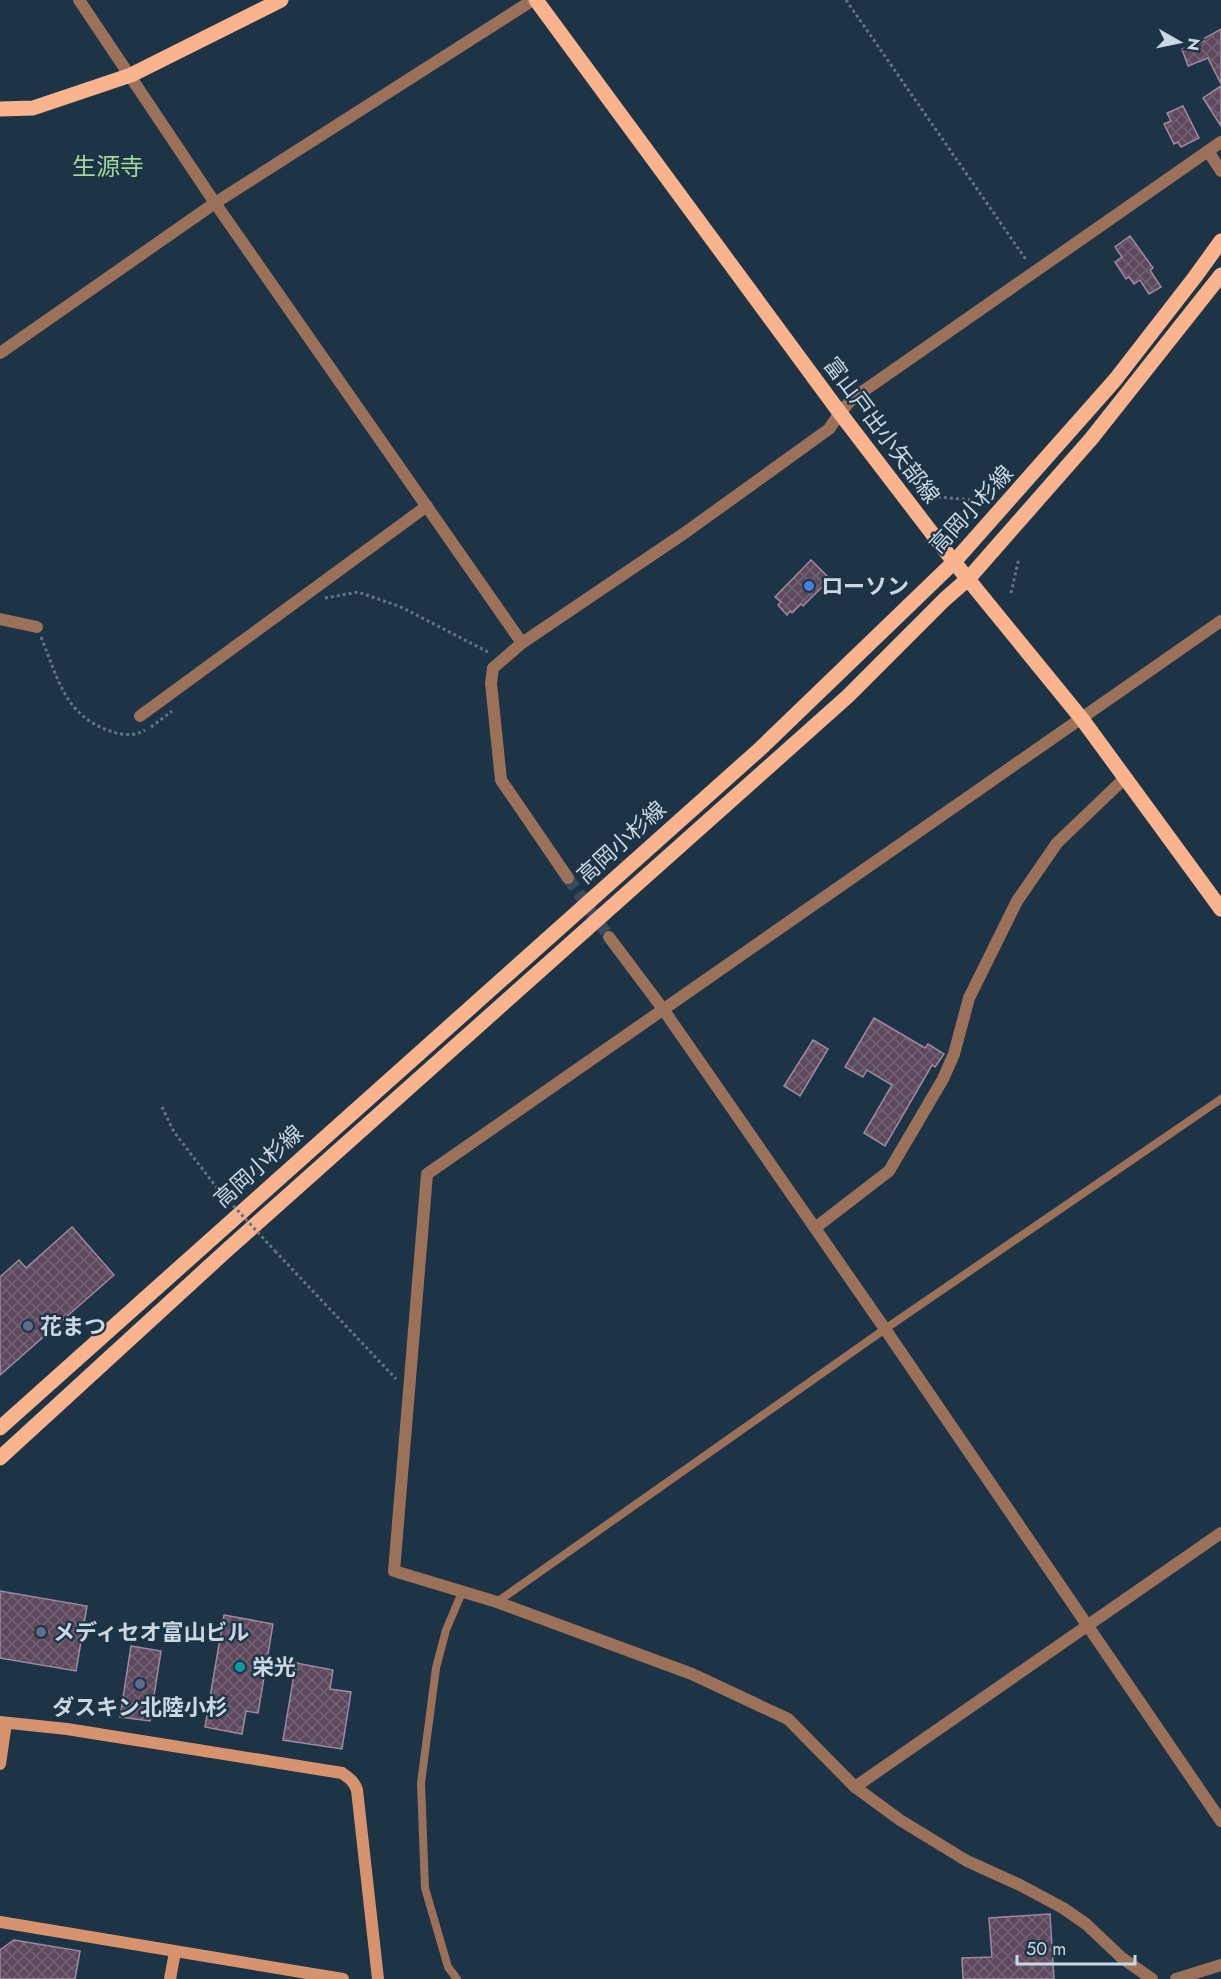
<svg xmlns="http://www.w3.org/2000/svg" width="1221" height="1979" viewBox="0 0 1221 1979" font-family="Jost,'Noto Sans JP',sans-serif">
	<style>
		.building { fill: url(#building-cross-hatch); stroke: #a088a0; stroke-width: 1.5 }
		.lines { fill: none; stroke-linecap: round; stroke-linejoin: round }
		.street-tunnel { stroke: #374d5e; stroke-width: 12; stroke-dasharray: 12 6; stroke-linecap: butt }
		.path { stroke: #617484; stroke-width: 3; stroke-dasharray: 3 3; stroke-linecap: butt }
		.lane { stroke: #9b715a; stroke-width: 8 }
		.street { stroke: #9b715a; stroke-width: 12 }
		.secondary { stroke: #d7936e; stroke-width: 12 }
		.primary { stroke: #f9b48e; stroke-width: 15 }
		.path-bridge { stroke: #617484; stroke-width: 3; stroke-dasharray: 3 3; stroke-linecap: butt }
		.shop-dot { fill: #3f7fe0; stroke: #1d3446; stroke-width: 2 }
		.service-dot { fill: #5c6f8a; stroke: #1d3446; stroke-width: 2 }
		.culture-dot { fill: #0f9aa8; stroke: #1d3446; stroke-width: 2 }
		.labels { text-anchor: middle; dominant-baseline: central; stroke-width: 4.5; stroke-linejoin: round; paint-order: stroke }
		.street-label { font-size: 22px; fill: #cad8e3; stroke: #1d3446 }
		.poi-label { font-size: 22px; font-weight: bold; fill: #cad8e3; stroke: #1d3446; text-anchor: start }
		.neighbourhood-label { font-size: 24px; fill: #a2d699; stroke: #1d3446 }
	</style>
	<defs>
		<pattern id="building-cross-hatch" width="8" height="8" patternUnits="userSpaceOnUse" patternTransform="scale(1.5)"><rect width="8" height="8" fill="#5d485e"/><path d="M0 0l8 8M0 8l8-8" fill="none" stroke="#736275"/></pattern>
	</defs>
	<rect width="100%" height="100%" fill="#1d3446"/>
	<g class="building">
		<path d="M1221,29V84L1208,58L1188,66L1182,49L1204,41L1203,39Z"/>
		<path d="M1221,86V126L1203,98Z"/>
		<path d="M1183,106L1199,138L1181,147L1178,142L1174,144L1164,124L1171,121L1167,113Z"/>
		<path d="M1130,236L1153,268L1150,270L1161,287L1149,294L1140,280L1134,284L1129,277L1126,279L1115,262L1122,257L1115,247Z"/>
		<path d="M811,560L830,579L803,606L801,604L792,613L790,611L787,615L778,605L781,602L775,597Z"/>
		<path d="M874,1018L925,1048L928,1044L944,1054L935,1067L932,1065L885,1146L864,1133L892,1085L867,1070L863,1077L845,1067Z"/>
		<path d="M813,1040L828,1049L800,1096L784,1086Z"/>
		<path d="M72,1227L114,1275L0,1375V1277L19,1260L26,1268Z"/>
		<path d="M0,1591L87,1606L76,1671L0,1658Z"/>
		<path d="M224,1615L273,1624L258,1713L246,1711L242,1734L205,1727Z"/>
		<path d="M131,1646L161,1651L150,1721L120,1717Z"/>
		<path d="M296,1663L333,1670L330,1689L351,1692L342,1749L283,1740Z"/>
		<path d="M1050,1914L1054,1979H963L962,1958L992,1957L989,1918Z"/>
		<path d="M14,1940L80,1951L75,1979H0V1950Z"/>
	</g>
	<g class="lines">
		<path class="street-tunnel" d="M568,878L609,937"/>
		<g class="path">
			<path d="M846,0L1027,261"/>
			<path d="M926,496L972,500"/>
			<path d="M1011,593L1019,558"/>
			<path d="M325,598L358,592L401,607L490,653"/>
			<path d="M41,637C58,678 64,715 110,731C122,735 134,737 145,730"/>
			<path d="M151,727L172,711"/>
			<path d="M162,1107L174,1132L217,1188"/>
			<path d="M275,1251L396,1379"/>
		</g>
		<g class="lane">
			<path d="M497,1602L885,1329L1221,1099"/>
			<path d="M457,1979L448,1967L425,1888L421,1783L436,1668L446,1630L463,1590"/>
		</g>
		<g class="street">
			<path d="M79,0L215,203L522,643"/>
			<path d="M1208,151L1221,171"/>
			<path d="M0,353L215,203L533,0"/>
			<path d="M0,619L37,627"/>
			<path d="M140,716L427,506"/>
			<path d="M568,878L501,780L491,683L493,668L522,643L686,532L829,429L840,413L852,399L1221,142"/>
			<path d="M609,937L663,1009L885,1329L1221,1821"/>
			<path d="M815,1228L889,1171L943,1079L954,1054L969,998L1017,901L1057,843L1126,777"/>
			<path d="M855,1787L1221,1533"/>
			<path d="M1152,1979L1122,1958L1086,1924L1063,1908L1020,1885L967,1861L900,1820L855,1787L788,1719L692,1674L497,1602L394,1571L427,1174L1221,621"/>
			<path d="M1176,1979L1221,1965"/>
		</g>
		<g class="secondary">
			<path d="M0,1722L67,1729L342,1773C349,1778 354,1781 357,1790L378,1979"/>
			<path d="M0,1764L6,1723"/>
			<path d="M0,1922L343,1979"/>
			<path d="M170,1979L175,1952"/>
		</g>
		<g class="primary">
			<path d="M536,0L840,413L954,562L1082,719L1221,909"/>
			<path d="M0,109L33,108L131,75L281,0"/>
			<path d="M0,1428L761,748L954,562L1115,380L1195,277L1221,241"/>
			<path d="M0,1458L227,1250L848,696L945,599L969,578L1091,439L1221,275"/>
		</g>
		<path class="path-bridge" d="M217,1188L275,1251"/>
	</g>
	<circle class="shop-dot" cx="809" cy="586" r="6"/>
	<g class="service-dot">
		<circle cx="28" cy="1326" r="6"/>
		<circle cx="41" cy="1632" r="6"/>
		<circle cx="140" cy="1684" r="6"/>
	</g>
	<circle class="culture-dot" cx="240" cy="1667" r="6"/>
	<g class="labels">
		<g class="street-label">
			<text transform="translate(882 430) rotate(53)">富山戸出小矢部線</text>
			<text transform="translate(971 509) rotate(-47)">高岡小杉線</text>
			<text transform="translate(621 842) rotate(-42)">高岡小杉線</text>
			<text transform="translate(258 1166) rotate(-42)">高岡小杉線</text>
		</g>
		<g class="poi-label">
			<text x="821" y="586">ローソン</text>
			<text x="40" y="1326">花まつ</text>
			<text x="53" y="1632">メディセオ富山ビル</text>
			<text x="252" y="1667">栄光</text>
			<text x="140" y="1707" text-anchor="middle">ダスキン北陸小杉</text>
		</g>
		<g class="neighbourhood-label">
			<text x="108" y="166">生源寺</text>
		</g>
	</g>
	<g transform="translate(1179 42) rotate(99)" stroke="#1d3446" stroke-width="4.5" paint-order="stroke">
	<path d="M0-4.5L10 22L0 15L-10 22Z" fill="#cad8e3"/>
	<text y="-9" font-size="16" font-weight="bold" text-anchor="middle" fill="#cad8e3">N</text>
	</g>
	<path d="M1017 1955v9h118v-9" fill="none" stroke="#cad8e3" stroke-width="3"/>
	<text x="1026" y="1955" font-size="18" fill="#cad8e3" stroke="#1d3446" stroke-width="4.5" paint-order="stroke">50 m</text>
</svg>
